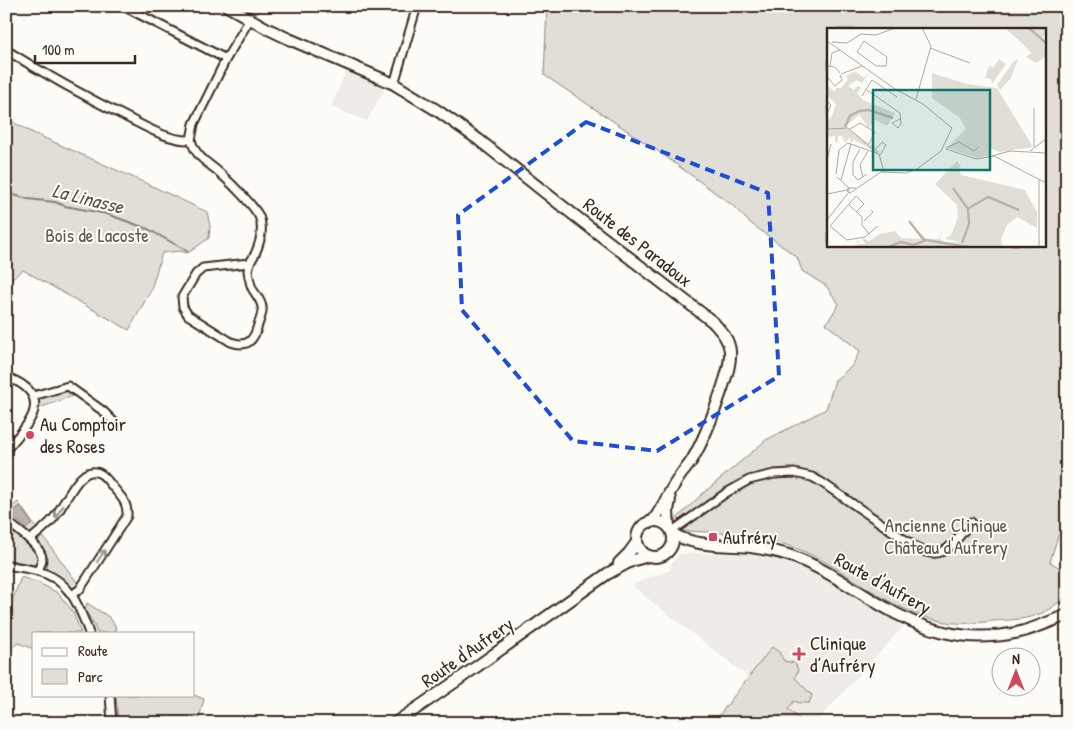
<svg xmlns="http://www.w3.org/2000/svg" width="1073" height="729" viewBox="0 0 1073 729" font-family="'Patrick Hand',sans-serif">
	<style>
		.built { fill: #efece7 }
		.green { fill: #e1ded7; stroke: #8e847a; fill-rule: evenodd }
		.water { fill: #bbb4ad; stroke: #887d74 }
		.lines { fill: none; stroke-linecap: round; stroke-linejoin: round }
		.stream { stroke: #887d74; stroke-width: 2 }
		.street-casing { stroke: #3b2a1e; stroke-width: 11 }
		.secondary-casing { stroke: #3b2a1e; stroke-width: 14 }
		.street { stroke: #fdfcf7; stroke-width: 7 }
		.secondary { stroke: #fdfcf7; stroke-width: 10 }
		.oneway { stroke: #9c938a }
		.marked { fill: none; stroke: #1d4ed8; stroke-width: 4; stroke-dasharray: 10 6; stroke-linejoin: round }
		.poi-dot { fill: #d1495b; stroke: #fdfcf7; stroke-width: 2 }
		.labels { text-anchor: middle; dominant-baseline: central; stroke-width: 4; stroke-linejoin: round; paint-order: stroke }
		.park-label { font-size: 19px; fill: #64574c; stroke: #fdfcf7 }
		.street-label { font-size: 19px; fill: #3b2a1e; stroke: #fdfcf7 }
		.poi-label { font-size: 19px; fill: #3b2a1e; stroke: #fdfcf7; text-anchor: start }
		.water-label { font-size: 20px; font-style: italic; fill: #615349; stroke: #fdfcf7 }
		.inset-river { fill: none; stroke: #bbb4ad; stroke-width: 2.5 }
		.inset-road { fill: none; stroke: #afa8a0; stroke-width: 1 }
		.view { fill: #0f766e; fill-opacity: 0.15; stroke: #0f766e; stroke-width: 2.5 }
		.inset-edge { fill: none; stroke: #3b2a1e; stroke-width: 2.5 }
	</style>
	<rect width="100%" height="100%" fill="#fdfcf7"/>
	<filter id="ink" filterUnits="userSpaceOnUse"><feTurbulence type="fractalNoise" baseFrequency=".02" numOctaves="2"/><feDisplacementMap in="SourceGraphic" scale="10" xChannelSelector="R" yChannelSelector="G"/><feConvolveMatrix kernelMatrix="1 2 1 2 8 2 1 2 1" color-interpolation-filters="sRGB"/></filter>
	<g filter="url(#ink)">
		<g class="built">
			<path d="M346,71L385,88L367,121L331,107Z"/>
			<path d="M695,553L724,554H750L774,558L795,564L832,581L854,594L903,627L815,723H804L748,677L632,586L646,578L671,570L670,566L678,554Z"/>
		</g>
		<g class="green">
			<path d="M547,6H1067V525L1058,536L1050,562L1067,572V596C1059,602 1051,609 1042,613C1027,620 1009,620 993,621C976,623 958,625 941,621C891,612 849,571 803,551C764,535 722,532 680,531L674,521L700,496L766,440L826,409L835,380L852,366L860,351L826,324L839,304L826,286L802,271L797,257L749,222L732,205L662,154L544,75ZM828,29H1044V245H828Z"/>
			<path d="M6,118L29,131L150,185L207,212L210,226L209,238L188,253L179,251L162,253L151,290L129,330L23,270L6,283Z"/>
			<path d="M67,388L73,396L39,408L38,397Z"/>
			<path d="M18,502L37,529L33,532L28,533L6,515V512Z"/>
			<path d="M7,525L35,549C38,555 40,560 34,565L6,559Z"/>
			<path d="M42,535L79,585L73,588L60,576L46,569C46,565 47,560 46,556C45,548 37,546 38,538Z"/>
			<path d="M21,577L39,583L58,593L73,612L81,633H34V649L18,643L6,652V618Z"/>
			<path d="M87,603L109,617L115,625L116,633H97L94,625L85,610Z"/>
			<path d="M772,647L779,652L784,661L795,663L798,670L795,678L812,695L809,703H800L794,701L788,709L804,723H713Z"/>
			<path d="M116,695H194L204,699L198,723H118Z"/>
		</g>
		<path class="water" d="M20,506L32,524L26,529L10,514Z"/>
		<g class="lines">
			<path class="stream" d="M6,193L28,199L55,202L65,206L107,214L148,229L187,251"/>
			<defs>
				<g id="street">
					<path d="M123,6L226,59"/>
					<path d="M6,50C46,75 88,98 130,119C148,128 170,141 191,140C197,160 209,162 223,176C233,185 253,205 259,216C264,228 260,243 255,254C252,260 248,264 248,271C249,277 250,285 253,290C256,295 261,300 262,307C263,313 260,319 258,325C254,340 248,348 231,342L188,315L183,307L182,297L196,274L203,268L249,263"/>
					<path d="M394,84L417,6"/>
					<path d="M191,140L194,124L226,59L250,19"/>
					<path d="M6,377C12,379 19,382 24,386C51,406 20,433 6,450"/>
					<path d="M33,396L68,386L103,411L114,422"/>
					<path d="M6,521C15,528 43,547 42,559C42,563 39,567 38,571"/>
					<path d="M671,531L675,529L726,493L749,480L774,474L794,473L812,477L821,482L914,546C944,565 953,543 971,522"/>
					<path d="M30,540C38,533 46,527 53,519C63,508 76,474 91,472C101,470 107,480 112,486C121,497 128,502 127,516L80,589L72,595"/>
					<path d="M6,565C16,567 27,568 37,571C69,579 79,605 89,633"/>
					<path d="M110,695L112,723"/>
				</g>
				<g id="secondary">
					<path d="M227,6L268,29L289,39L394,84L438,111L479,140L557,202L713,322C721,331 729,339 730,351C731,364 726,377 722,389C714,413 705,438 692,460C688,467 682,472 678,479C668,493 663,508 652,522"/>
					<circle cx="655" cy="539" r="18"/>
					<path d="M669,527L668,511L670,499"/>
					<path d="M673,534C696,547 725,545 751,547C764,549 776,551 788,555C821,566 849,586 879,604C923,631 968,644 1020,632C1036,628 1051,621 1067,615"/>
					<path d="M619,563L629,553L637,542"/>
					<path d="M395,723L455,682L607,574L631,561L648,556"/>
				</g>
			</defs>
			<use href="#street" class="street-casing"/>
			<use href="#secondary" class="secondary-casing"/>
			<use href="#street" class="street"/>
			<use href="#secondary" class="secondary"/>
		</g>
		<defs><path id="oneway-shaft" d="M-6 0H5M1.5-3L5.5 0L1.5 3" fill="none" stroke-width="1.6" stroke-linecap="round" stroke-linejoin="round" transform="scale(1.25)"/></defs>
		<g class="oneway">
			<use href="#oneway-shaft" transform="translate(59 512) rotate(125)"/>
			<use href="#oneway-shaft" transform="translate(101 556) rotate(-57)"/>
		</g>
	</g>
	<path class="marked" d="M586,122L768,193L779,376L657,451L573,441L462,310L458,215Z"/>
	<g class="poi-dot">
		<circle cx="30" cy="435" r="5"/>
		<rect x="708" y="532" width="10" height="10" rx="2.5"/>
		<path d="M796.5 646.5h5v5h5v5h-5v5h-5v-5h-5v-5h5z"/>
	</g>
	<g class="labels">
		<g class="park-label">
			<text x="97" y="235">Bois de Lacoste</text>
			<text x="946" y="525">Ancienne Clinique<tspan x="946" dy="22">Château d'Aufrery</tspan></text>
		</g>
		<g class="street-label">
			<text transform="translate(638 242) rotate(38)">Route des Paradoux</text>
			<text transform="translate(883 583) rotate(29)">Route d'Aufrery</text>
			<text transform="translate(467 652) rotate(-35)">Route d'Aufrery</text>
		</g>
		<g class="poi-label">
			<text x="40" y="424">Au Comptoir<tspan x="40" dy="22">des Roses</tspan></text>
			<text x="723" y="537">Aufréry</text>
			<text x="810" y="643">Clinique<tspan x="810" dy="22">d’Aufréry</tspan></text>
		</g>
		<g class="water-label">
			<text transform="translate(88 198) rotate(14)">La Linasse</text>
		</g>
	</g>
	<g transform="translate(827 28)">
		<rect width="219" height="219" fill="#fdfcf7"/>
		<path d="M178,0H219L216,9L219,28L209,35L199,29L204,25L202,22ZM172,31L179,36L165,56L164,51L158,50L162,37L166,40ZM191,31L184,50L173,62L170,57L186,34ZM28,43L37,50L43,44L35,55L29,52L21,58L27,62L31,58L34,60L30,65L36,72L68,85L60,98L48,92L42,100L32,87L20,97V100L50,121L54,126L27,112L24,115L23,109L18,115L15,108H11V114H8V108L0,109V91L4,90L9,76L0,67V57L8,64L9,60H14L21,52L19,48ZM105,45L140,56L170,60L206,119L173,124L162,120L163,127L151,130L120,120L139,101L133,90L105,70ZM130,133L134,138L132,140L134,147L198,162L210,184V200L190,189L180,197L174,211L175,219H20L32,217L29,211L33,216H38L35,210L42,213L53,206L68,203L74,210L94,211L82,194L99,211H112L116,201L113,211L118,215L134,214L118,211L124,207L131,189L130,177L108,156Z" fill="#e1ded7"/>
		<path class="inset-river" d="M202,0L219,15M18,99L23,88L32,83L42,82L66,90M126,160L141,181L142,196L135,215M142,180L161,169L192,182M82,193L97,212M61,219L74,214L87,217L99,212L141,219"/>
		<path class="inset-road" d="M0,13L68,61L96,76L125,100L114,123L90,141L79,145L54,144L23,165L20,163L21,160H29M37,13L60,29L59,38H49L30,24ZM5,14L20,15L34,6L49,7L68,0M103,20L143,35M0,38L8,39L13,45M3,38L5,25L13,22M14,46L35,38M0,49L8,58L15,52L13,47M45,52L70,69M40,62L73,85L74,96L71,100L65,95L73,91M35,68L45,52M89,71L104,18L95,0M0,73L4,77L0,86M207,80V119M0,101L21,100L50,125M23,101L33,95L48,104L42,116M119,120L132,114L147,123L152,119M33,121L26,134V147L31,152L40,146M49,121L55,114L59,117L53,127M119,121L149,131L167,128L219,155M203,123L219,111M165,128L183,123L219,125M0,132L4,116M9,146L12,122L21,115L52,126L57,144M36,149L33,137L41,123M14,152L24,116M212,152V219M0,166L20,162M22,177L35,189V197L42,206M29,184L37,176L29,168L3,198L20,212L38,209L51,198M0,192L22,164V160L10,149M37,193L46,184L44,182"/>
		<path class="view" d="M46,62H163V142H46Z"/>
		<rect width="219" height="219" class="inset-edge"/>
	</g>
	<rect width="1073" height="729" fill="none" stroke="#fdfcf7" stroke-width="25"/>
	<rect x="12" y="12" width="1048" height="704" fill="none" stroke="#3b2a1e" stroke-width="2" filter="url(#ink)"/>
	<rect x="32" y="632" width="162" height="65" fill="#fdfcf7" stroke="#afa8a0"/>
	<rect x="42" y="648" width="25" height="8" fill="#fdfcf7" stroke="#afa8a0"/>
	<text x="78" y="656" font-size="15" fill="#3b2a1e">Route</text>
	<rect x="42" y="669" width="25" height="15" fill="#e1ded7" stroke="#afa8a0"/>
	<text x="78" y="682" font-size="15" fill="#3b2a1e">Parc</text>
	<g transform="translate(1016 672)"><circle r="24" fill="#fdfcf7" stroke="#afa8a0"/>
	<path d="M0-4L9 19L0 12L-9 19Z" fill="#d1495b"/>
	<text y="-8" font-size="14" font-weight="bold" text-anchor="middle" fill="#3b2a1e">N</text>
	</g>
	<path d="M35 55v8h100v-8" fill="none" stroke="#3b2a1e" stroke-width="2.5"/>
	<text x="42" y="55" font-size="15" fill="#3b2a1e" stroke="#fdfcf7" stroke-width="4" paint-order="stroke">100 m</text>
</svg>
